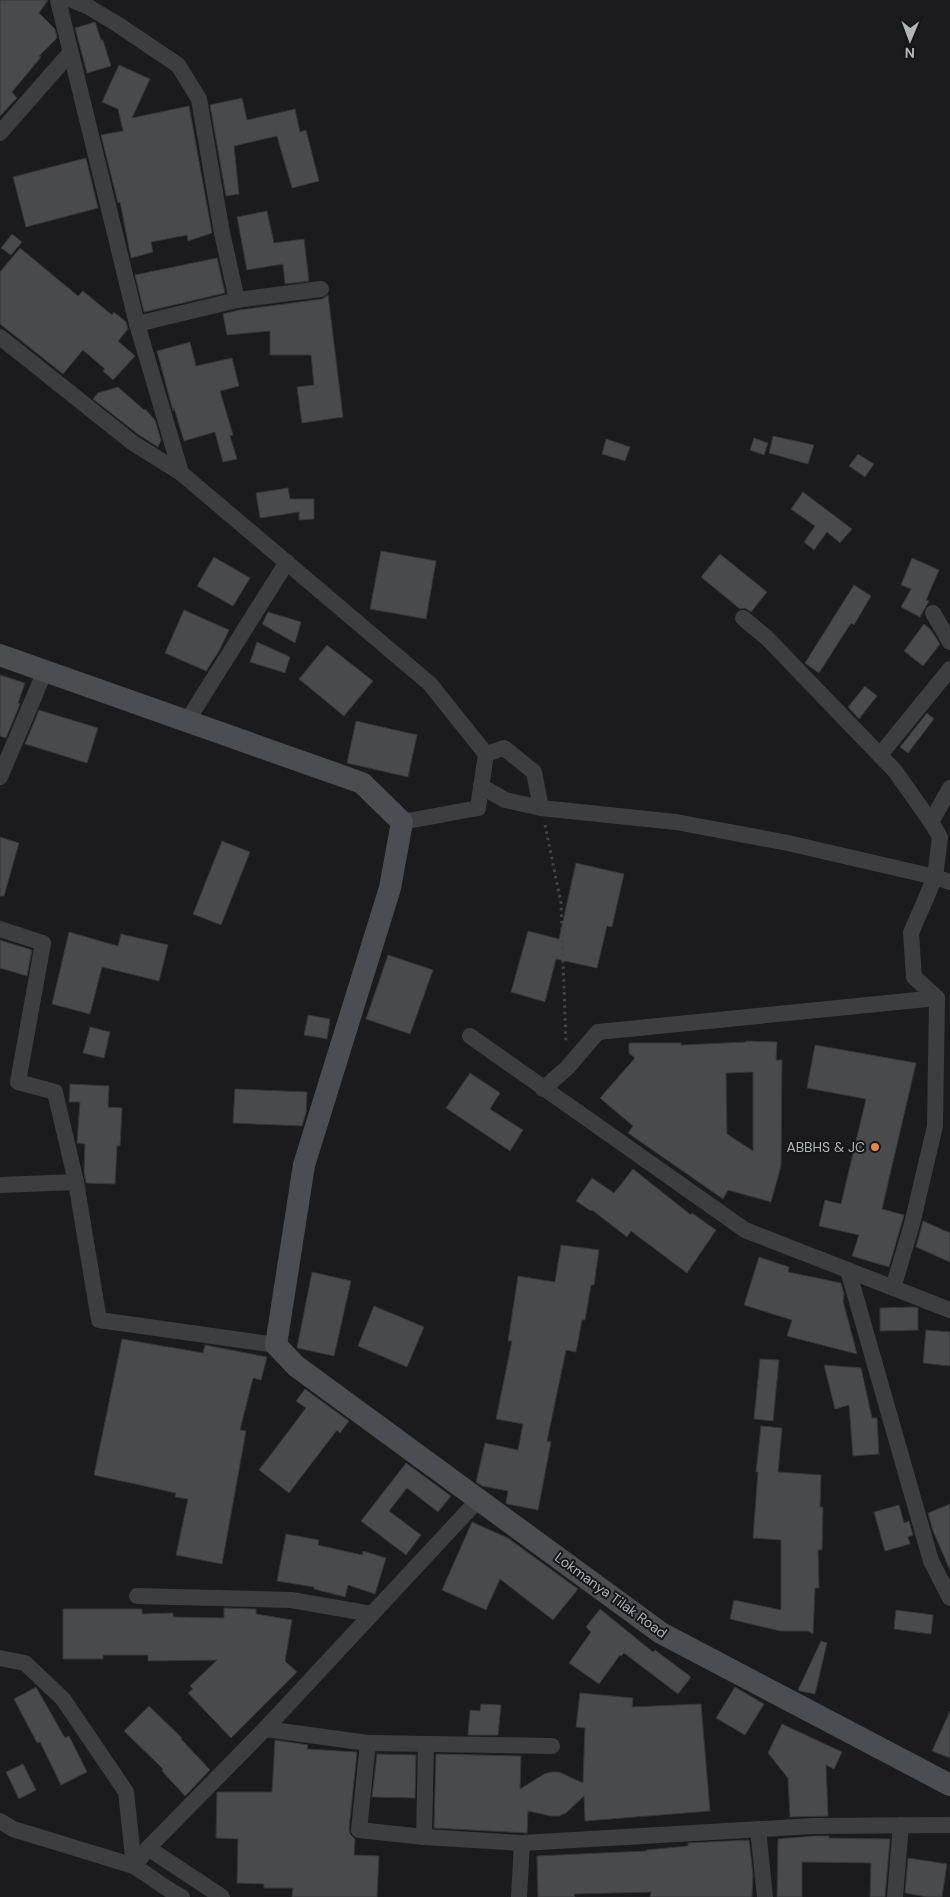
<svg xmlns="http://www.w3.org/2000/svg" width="950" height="1897" viewBox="0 0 950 1897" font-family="'DM Sans',sans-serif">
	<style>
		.building { fill: #484a4d; stroke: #353639; fill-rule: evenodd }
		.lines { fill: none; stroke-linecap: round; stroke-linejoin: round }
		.path { stroke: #424649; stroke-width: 3; stroke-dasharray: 2.5 4; stroke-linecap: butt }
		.street { stroke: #3c3e42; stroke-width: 16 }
		.secondary { stroke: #4a4e52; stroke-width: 22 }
		.poi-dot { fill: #ea8746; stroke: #161618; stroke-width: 2 }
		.labels { text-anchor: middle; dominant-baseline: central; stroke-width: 4; stroke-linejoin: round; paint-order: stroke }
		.poi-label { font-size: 14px; fill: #aeb6bc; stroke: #161618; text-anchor: end }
		.street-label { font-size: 14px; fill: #aeb6bc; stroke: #161618 }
	</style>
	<rect width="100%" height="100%" fill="#1b1b1d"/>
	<g class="building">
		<path d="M0,0H48L39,13L55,29L57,38L39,56L41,57L12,92L17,98L0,116Z"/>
		<path d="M95,22L101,40H103L111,66L87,73L75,28Z"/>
		<path d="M119,65L150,79L132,118L189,106L212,233L188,241L187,235L151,242L153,252L131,258L120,202L118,203L101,135L123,131L118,109L102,102Z"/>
		<path d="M242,98L247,120L295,109L300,132L306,130L319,181L292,188L277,136L234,146L239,194L226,196L210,105Z"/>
		<path d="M86,158L98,208L26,227L13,177Z"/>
		<path d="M267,211L274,243L304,239L309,281L285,284L283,264L247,270L237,217Z"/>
		<path d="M12,234L22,242L11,255L1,248Z"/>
		<path d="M20,248L78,296L83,291L112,315L114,312L126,322L128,329L118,341L135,356L113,380L103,371L105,369L83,350L63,374L0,324V272Z"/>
		<path d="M217,258L225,293L144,312L135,275Z"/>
		<path d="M328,295L343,417L302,423L297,387L314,385L311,355H270V331L227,335L223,314L239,310L322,299Z"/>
		<path d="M190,342L196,366L232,358L239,386L220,391L233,435L230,436L237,459L223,462L215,432L184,441L174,408L173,411L157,351Z"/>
		<path d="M118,387L144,410L145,409L155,420L161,440L158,447L139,435L93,399L98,393Z"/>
		<path d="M773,436L814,445L808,464L769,453Z"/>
		<path d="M754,438L768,443L764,455L750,450Z"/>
		<path d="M606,439L630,447L625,461L602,454Z"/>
		<path d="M858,454L874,464L865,477L849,466Z"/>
		<path d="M288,488L290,499H314V519L299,520V512L260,518L256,493Z"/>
		<path d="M803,492L852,529L840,543L827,532L814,550L804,542L815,526L791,509Z"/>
		<path d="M381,551L436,561L426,619L370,609Z"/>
		<path d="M720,554L767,592L751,612L745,608L740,609L701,577Z"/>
		<path d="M214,557L250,578L233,606L197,586Z"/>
		<path d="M912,558L939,570L926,600L929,601L920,617L901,607L911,589L901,585Z"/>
		<path d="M854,585L871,596L854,625L851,623L819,673L805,663Z"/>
		<path d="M184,610L229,630L219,651L206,671L165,653Z"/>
		<path d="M268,612L301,622L295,643L262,624Z"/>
		<path d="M924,624L931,630L940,644L923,666L904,651Z"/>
		<path d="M257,642L290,657L285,673L250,662Z"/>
		<path d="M327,645L373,681L344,716L299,679Z"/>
		<path d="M0,675L25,683L18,703L20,704L6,738L0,736Z"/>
		<path d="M865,686L877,696L859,719L848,707Z"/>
		<path d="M39,710L98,728L87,763L25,744Z"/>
		<path d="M927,713L934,719L908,753L900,747Z"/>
		<path d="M356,721L417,735L408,777L347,763Z"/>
		<path d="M0,837L19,843L4,896H0Z"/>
		<path d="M222,841L250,852L221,925L193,914Z"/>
		<path d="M576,863L624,874L612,927L607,926L597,968L556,959L545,1002L511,992L528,931L559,939Z"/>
		<path d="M69,932L118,946L121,934L168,945L159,981L102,967L90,1014L52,1004Z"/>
		<path d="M0,940L32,950L27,976L0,968Z"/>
		<path d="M388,955L433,970L410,1034L366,1019Z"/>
		<path d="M308,1015L330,1019L327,1039L304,1035Z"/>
		<path d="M90,1027L110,1032L104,1058L83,1053Z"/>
		<path d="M746,1041L777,1042L776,1060H782L781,1166L771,1202L728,1190L723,1199L628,1133L633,1126L600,1098L635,1058L629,1053V1043H681V1045L746,1042ZM753,1072V1151L727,1134L726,1073Z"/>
		<path d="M815,1045L916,1063L882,1209L904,1215L889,1267L852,1256L859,1235L819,1226L825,1200L841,1204L866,1099L807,1088Z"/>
		<path d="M470,1073L500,1093L490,1109L523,1130L510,1151L446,1108Z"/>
		<path d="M70,1084L109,1086L108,1107L122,1108L120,1146H117L115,1184L86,1183L84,1172L85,1144L77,1143L80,1102H69Z"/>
		<path d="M235,1089L307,1092L306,1113L302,1126L233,1123Z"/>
		<path d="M633,1169L691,1215L692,1213L716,1230L687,1273L631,1231L627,1237L592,1210L591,1211L576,1201L592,1178L614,1193Z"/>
		<path d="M923,1221L950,1233V1262L916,1247Z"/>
		<path d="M561,1245L599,1250L594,1285H591L585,1320H582L576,1352L566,1350L547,1441L551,1442L538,1510L507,1504L506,1503L508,1491L482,1486L476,1482L485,1443L518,1450L523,1424L496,1419L512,1341H508L518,1276L555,1282Z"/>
		<path d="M759,1257L789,1267L788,1272L841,1283L844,1294L843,1301L857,1354L787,1336L792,1320L744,1305Z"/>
		<path d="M312,1272L351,1281L334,1356L297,1348Z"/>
		<path d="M374,1306L424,1327L407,1367L358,1346Z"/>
		<path d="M915,1307L918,1308V1330L880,1331V1308Z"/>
		<path d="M926,1330L950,1332V1366L923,1363Z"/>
		<path d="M122,1339L203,1353L205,1345L267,1357L261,1380L253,1378L240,1430L246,1431L222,1564L176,1555L188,1499L175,1497L176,1493L94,1475Z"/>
		<path d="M760,1359L779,1360L773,1421L754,1419Z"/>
		<path d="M824,1365L861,1368L872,1418H877L879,1454L853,1456L849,1405L835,1409Z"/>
		<path d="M305,1389L349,1421L340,1433L337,1430L289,1493L259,1470L306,1408L296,1401Z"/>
		<path d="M761,1426L782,1428L778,1472L821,1475L820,1507H823L822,1550H818L819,1588H815L813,1634L808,1631H780L730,1619L734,1600L781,1610V1540L753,1538L758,1472H756Z"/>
		<path d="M406,1463L451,1496L438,1512L407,1488L389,1511L421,1535L406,1555L361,1521Z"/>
		<path d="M950,1504V1570L933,1531L928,1513Z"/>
		<path d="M899,1505L904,1523L909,1521L913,1535L908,1537L910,1544L885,1551L874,1512Z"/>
		<path d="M472,1522L508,1538L578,1589L553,1620L500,1579L486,1610L442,1590Z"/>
		<path d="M286,1534L319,1540L318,1545L362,1555L363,1551L386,1558L375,1594L348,1585L345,1597L314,1589V1587L277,1581Z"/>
		<path d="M224,1608L256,1609V1614L292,1620L285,1661L297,1672L231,1738L188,1693L193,1689L190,1686L217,1660L148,1661V1655H103V1659H63V1609H142V1614L173,1613V1617L224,1618Z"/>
		<path d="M600,1609L653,1652L655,1650L691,1677L678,1694L624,1653L621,1656L620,1655L599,1684L569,1663L591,1632L586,1627Z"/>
		<path d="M896,1610L933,1615L931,1634L894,1629Z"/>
		<path d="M821,1641L827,1643L815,1694L800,1691L798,1690Z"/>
		<path d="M36,1687L65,1738L69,1736L87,1772L61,1785L40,1742L37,1743L14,1699Z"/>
		<path d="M735,1687L764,1704L745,1735L716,1718Z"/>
		<path d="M580,1693L633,1698L632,1707L701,1704L710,1811L585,1821L584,1796L566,1813L559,1816H551L528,1811L527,1833L434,1828L436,1754L521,1756L520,1789L544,1774L551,1772H559L583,1783L585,1728L576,1727Z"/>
		<path d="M481,1704L501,1705L498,1735H468L470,1710L480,1711Z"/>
		<path d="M149,1706L182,1738L181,1739L210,1770L185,1796L162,1771L163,1769L124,1731Z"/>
		<path d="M950,1711V1758L932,1751Z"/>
		<path d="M782,1724L842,1752L834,1769L826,1765L828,1816L790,1817L788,1778L768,1753Z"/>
		<path d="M275,1740L308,1745L307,1749L357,1752L349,1829L350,1834L355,1839L354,1855L379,1856L377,1897H292L293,1888H264V1884L237,1883L238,1839L216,1838L217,1792H272Z"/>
		<path d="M377,1754L416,1755L415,1798L372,1797Z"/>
		<path d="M23,1764L36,1790L19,1799L6,1772Z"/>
		<path d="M813,1836H829V1838L890,1839L885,1897H870L871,1863L802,1862V1897H777L778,1839Z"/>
		<path d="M749,1840L753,1875L752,1897H650L651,1892L574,1894L575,1897H538L537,1856L646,1851V1850L688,1846V1843Z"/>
		<path d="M908,1858L947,1864L942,1897H927L905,1893Z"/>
	</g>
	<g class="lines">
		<path class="path" d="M545,825L561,903L566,1044"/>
		<g class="street">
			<path d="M58,0L137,324L181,473"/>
			<path d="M72,0L87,6L117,24L178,65L199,99L222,233L237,300"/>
			<path d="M0,133L70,53"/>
			<path d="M137,324L237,300L321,289"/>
			<path d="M0,337L133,443L181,473L430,684L486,754L478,808L402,822"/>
			<path d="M933,613L950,642"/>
			<path d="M187,721L287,562"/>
			<path d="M486,754L504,748L534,772L541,808L676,822L788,843L935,877L940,837L931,822L895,771L767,638L743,618"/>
			<path d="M880,755L950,669"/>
			<path d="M0,777L45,671"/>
			<path d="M481,786L505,800L541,808"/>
			<path d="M931,822L950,788"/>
			<path d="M0,929L43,943L18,1082L55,1092L76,1182L99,1320L276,1345"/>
			<path d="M470,1036L745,1230L950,1310"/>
			<path d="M543,1089L567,1068L598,1032L937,998"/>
			<path d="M0,1185L76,1182"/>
			<path d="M848,1270L931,1561L950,1598"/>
			<path d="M893,1288L912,1224L935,1126L937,998L914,977L911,933L935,877L950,882"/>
			<path d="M137,1596L291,1600L372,1614"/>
			<path d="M0,1658L25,1663L63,1699L126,1792L134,1866L171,1891L182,1897"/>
			<path d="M265,1729L368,1743"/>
			<path d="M552,1746L368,1743L359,1830L424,1837L522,1843L813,1826L950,1825"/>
			<path d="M0,1821L13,1829L134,1866L148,1848L265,1729L479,1499"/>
			<path d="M758,1829L765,1897"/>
			<path d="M424,1837L426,1744"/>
			<path d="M148,1848L222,1897"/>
			<path d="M519,1897L522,1843"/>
			<path d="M895,1897L901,1825"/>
		</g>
		<path class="secondary" d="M0,655L362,783L402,822L390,888L304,1165L276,1345L296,1366L661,1633L950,1785"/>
	</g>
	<circle class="poi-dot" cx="875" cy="1147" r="5"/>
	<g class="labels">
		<g class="poi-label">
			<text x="865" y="1147">ABBHS &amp; JC</text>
		</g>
		<g class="street-label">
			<text transform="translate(611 1595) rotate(36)">Lokmanya Tilak Road</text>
		</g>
	</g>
	<g transform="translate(910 40) rotate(181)" stroke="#161618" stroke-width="4" paint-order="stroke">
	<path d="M0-4L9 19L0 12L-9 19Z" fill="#aeb6bc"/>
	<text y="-8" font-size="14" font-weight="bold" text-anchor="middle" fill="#aeb6bc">N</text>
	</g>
</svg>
